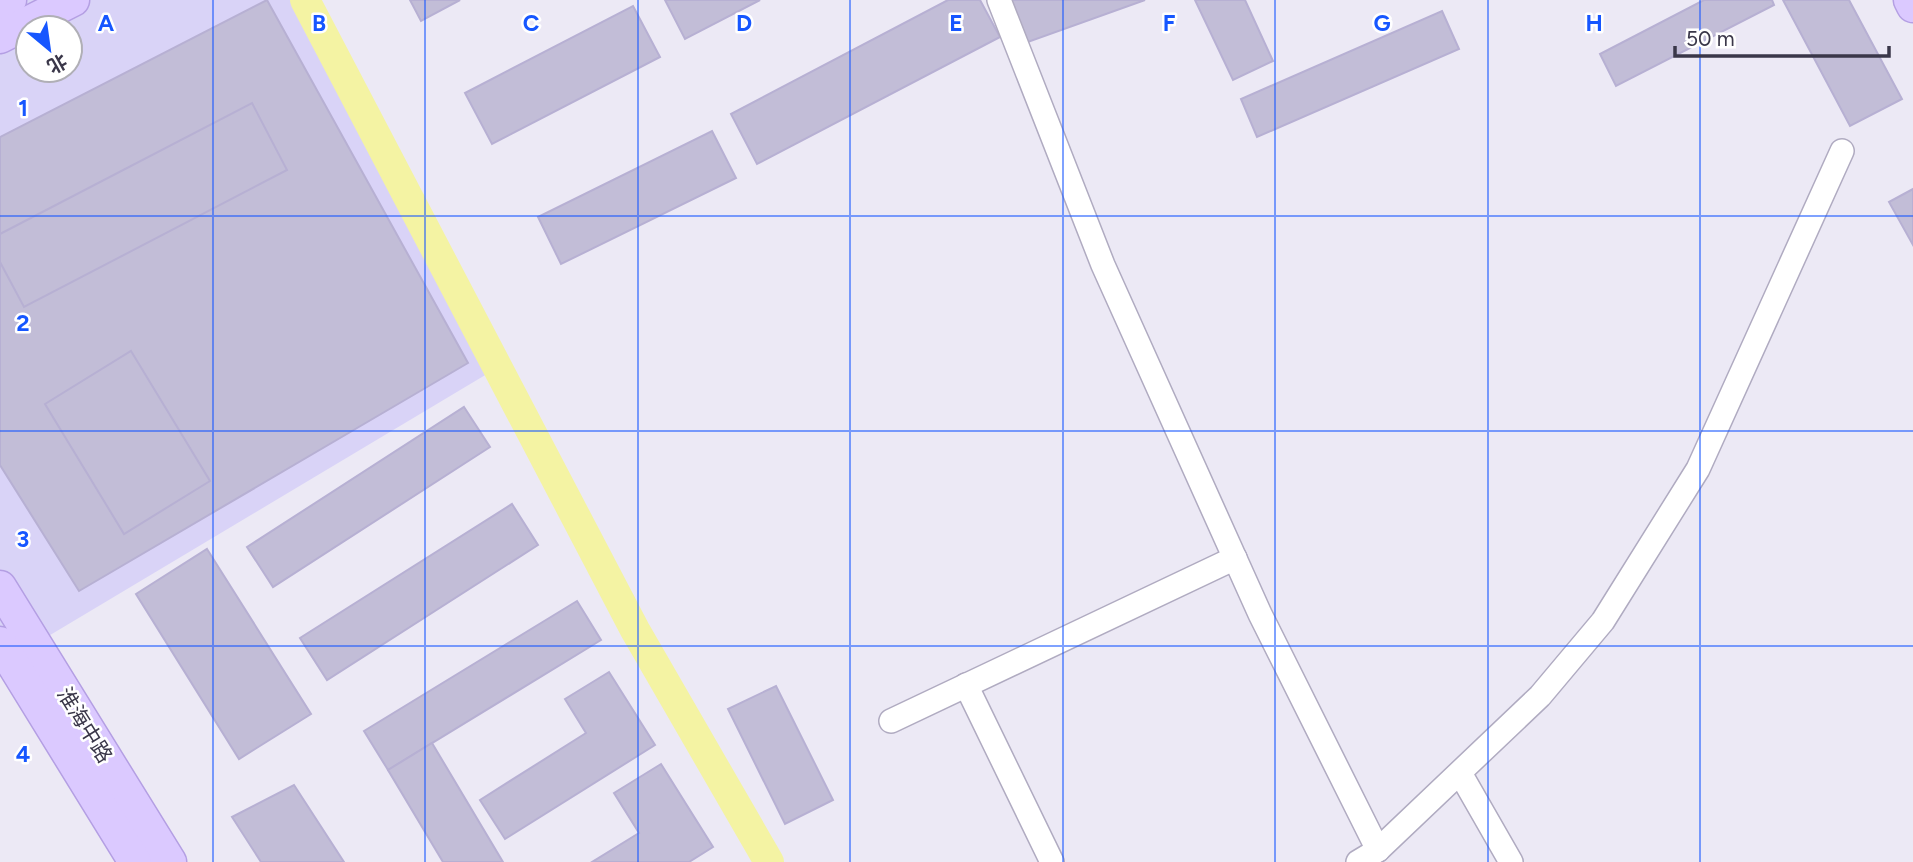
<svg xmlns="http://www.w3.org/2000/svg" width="1913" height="862" viewBox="0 0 1913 862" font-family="Figtree,'Noto Sans SC',sans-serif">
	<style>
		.commercial { fill: #d9d3f7; fill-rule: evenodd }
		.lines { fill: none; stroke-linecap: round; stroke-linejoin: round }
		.canal { stroke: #f4f3a3; stroke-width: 30 }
		.building { fill: #c2bdd7; stroke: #b7b0d3; stroke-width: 2 }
		.street-casing { stroke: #b0abc1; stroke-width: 26 }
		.secondary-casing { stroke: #b49fe3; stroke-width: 35 }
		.street { stroke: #fff; stroke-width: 23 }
		.secondary { stroke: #dbc9ff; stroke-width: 32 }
		.grid { fill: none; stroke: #1656ff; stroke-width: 2; stroke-opacity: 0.55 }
		.labels { text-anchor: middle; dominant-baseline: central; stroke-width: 5; stroke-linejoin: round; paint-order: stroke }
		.street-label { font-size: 21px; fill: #3a3749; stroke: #fff }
		.grid-label { font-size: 23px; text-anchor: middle; font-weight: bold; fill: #1656ff; stroke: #fff; stroke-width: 5; stroke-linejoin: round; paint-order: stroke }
	</style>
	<rect width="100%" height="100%" fill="#ece9f5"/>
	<path class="commercial" d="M0,0H305L497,368L0,665ZM28,28H70V70H28Z"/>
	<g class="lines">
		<path class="canal" d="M305,0L635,630L769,862"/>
	</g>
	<g class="building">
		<path d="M267,0L468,363L79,591L0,465V137Z"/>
		<path d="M410,0H460L421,21Z"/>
		<path d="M665,0H760L685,39Z"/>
		<path d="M948,0H980L1000,37L757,164L731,114Z"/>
		<path d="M1010,0H1145L1025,43Z"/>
		<path d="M1195,0H1245L1273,61L1233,80Z"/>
		<path d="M1704,0H1772L1774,5L1616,86L1600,54Z"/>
		<path d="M1783,0H1849L1902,99L1850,126Z"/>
		<path d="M633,6L660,57L492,144L465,93Z"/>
		<path d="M1442,11L1459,49L1257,137L1241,99Z"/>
		<path d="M252,103L287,170L24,307L0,262V234Z"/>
		<path d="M712,131L736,178L561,264L538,217Z"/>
		<path d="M1913,189V245L1889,202Z"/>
		<path d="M131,351L210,481L124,534L45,404Z"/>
		<path d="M464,407L490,447L273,587L247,547Z"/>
		<path d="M512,504L538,545L327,680L300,638Z"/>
		<path d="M207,549L311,714L239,759L136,594Z"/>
		<path d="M577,601L601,640L388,770L364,731Z"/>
		<path d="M609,672L655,745L505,839L480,800L586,733L565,699Z"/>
		<path d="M776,686L833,800L785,824L728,709Z"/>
		<path d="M432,743L503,862H443L388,770Z"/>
		<path d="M661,764L713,847L689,862H592L639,833L614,793Z"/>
		<path d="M294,785L344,862H261L232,817Z"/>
	</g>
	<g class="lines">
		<defs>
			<g id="street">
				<path d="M999,0L1103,265L1260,614L1378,850"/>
				<path d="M966,685L1052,862"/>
				<path d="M891,721L1235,558"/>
				<path d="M1460,773L1511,862"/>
				<path d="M1358,862L1378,850L1540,696L1603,621L1698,469L1842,151"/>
			</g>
			<g id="secondary">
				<path d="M1910,0L1913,6"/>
				<path d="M0,5L10,0"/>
				<path d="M0,37L73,0"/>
				<path d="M0,587L170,862"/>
				<path d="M0,643L135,862"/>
			</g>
		</defs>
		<use href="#street" class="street-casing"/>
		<use href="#secondary" class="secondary-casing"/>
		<use href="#street" class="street"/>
		<use href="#secondary" class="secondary"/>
	</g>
	<path class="grid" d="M213,0V862M425,0V862M638,0V862M850,0V862M1063,0V862M1275,0V862M1488,0V862M1700,0V862M0,216H1913M0,431H1913M0,646H1913"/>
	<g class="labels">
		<g class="street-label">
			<text transform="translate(85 725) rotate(58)">淮海中路</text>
		</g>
	</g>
	<g class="grid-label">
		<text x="106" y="31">A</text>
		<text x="319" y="31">B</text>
		<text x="531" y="31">C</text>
		<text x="744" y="31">D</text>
		<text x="956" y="31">E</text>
		<text x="1169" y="31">F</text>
		<text x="1382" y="31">G</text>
		<text x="1594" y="31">H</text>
		<text x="23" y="116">1</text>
		<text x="23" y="331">2</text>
		<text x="23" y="547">3</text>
		<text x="23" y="762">4</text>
	</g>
	<g transform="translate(49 49) rotate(151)"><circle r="33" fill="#ffffff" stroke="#b0afb6" stroke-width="2"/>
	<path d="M0-5L12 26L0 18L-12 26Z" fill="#1656ff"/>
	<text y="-10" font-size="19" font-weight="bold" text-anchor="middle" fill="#3a3749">北</text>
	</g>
	<path d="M1675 46v10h214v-10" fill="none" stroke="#3a3749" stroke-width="3.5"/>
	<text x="1686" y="46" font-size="21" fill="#3a3749" stroke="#ffffff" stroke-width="5" paint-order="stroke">50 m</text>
</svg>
